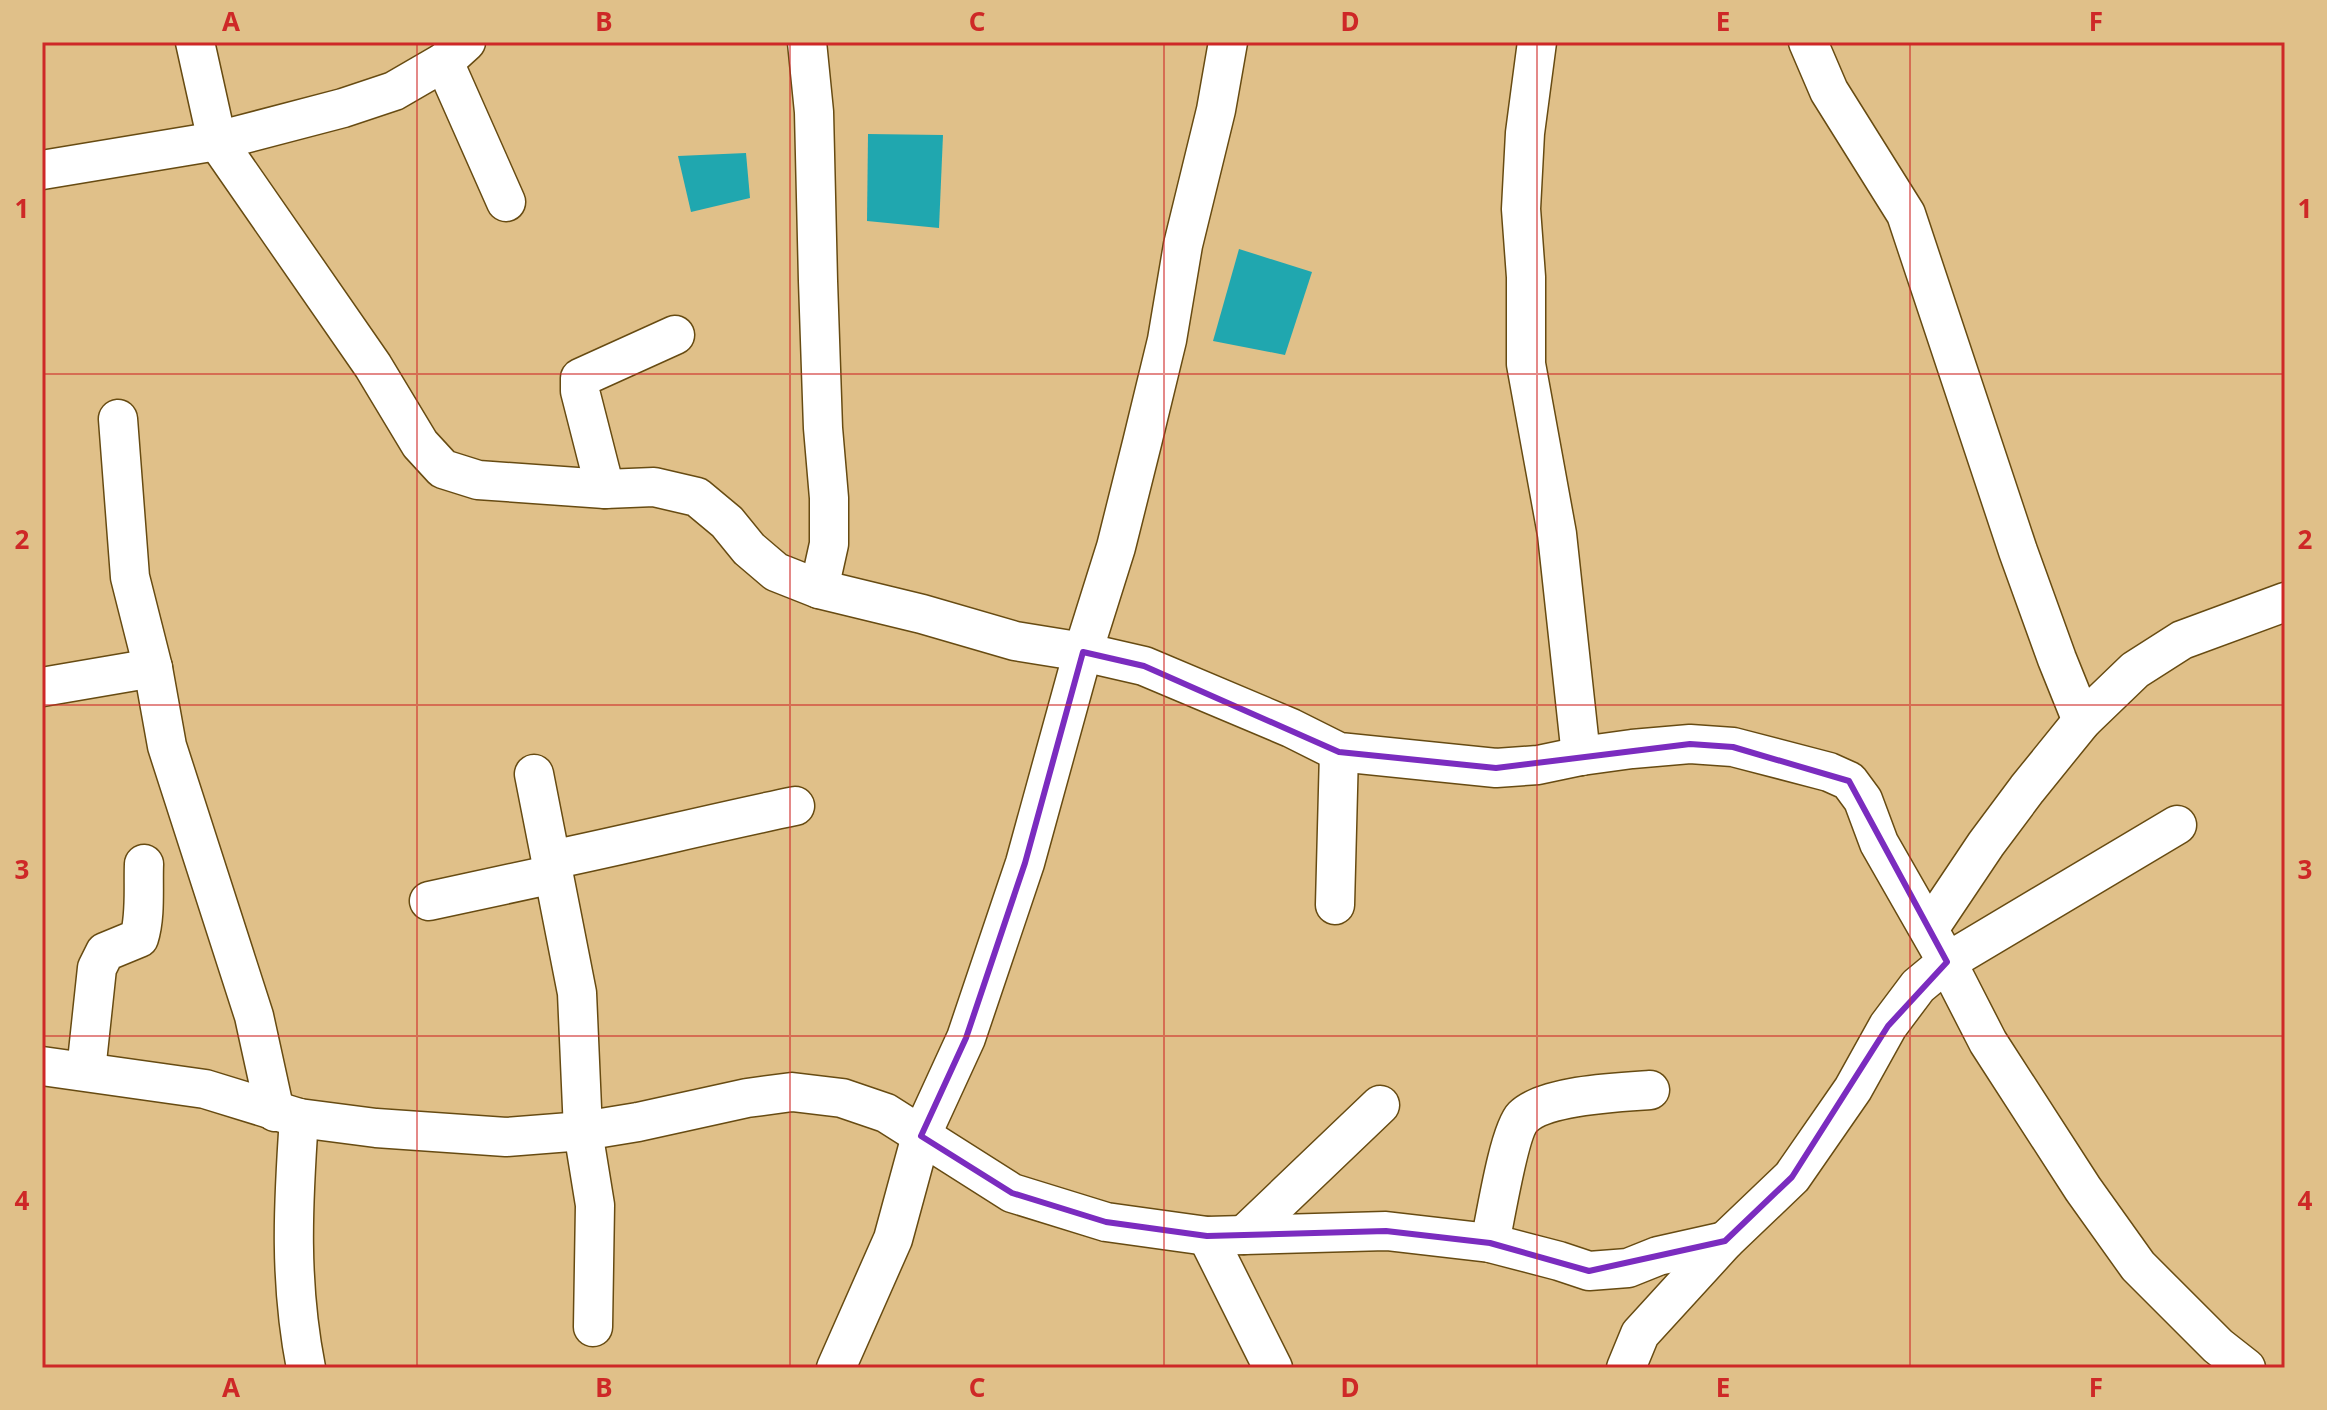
<svg xmlns="http://www.w3.org/2000/svg" width="2327" height="1410" viewBox="0 0 2327 1410" font-family="'Noto Sans',sans-serif">
	<style>
		.building { fill: #20a7af }
		.lines { fill: none; stroke-linecap: round; stroke-linejoin: round }
		.minor-casing { stroke: #674b12; stroke-width: 41 }
		.minor { stroke: #fff; stroke-width: 38 }
		.marked { fill: none; stroke: #7b2cbf; stroke-width: 6; stroke-linejoin: round }
		.grid { fill: none; stroke: #ce2827; stroke-width: 2; stroke-opacity: 0.55 }
		.neatline { fill: none; stroke: #ce2827; stroke-width: 3 }
		.grid-label { font-size: 26px; text-anchor: middle; font-weight: bold; fill: #ce2827 }
	</style>
	<rect width="100%" height="100%" fill="#e0c089"/>
	<g class="building">
		<path d="M868,134L943,135L939,228L867,221Z"/>
		<path d="M746,153L750,198L691,212L678,156Z"/>
		<path d="M1239,249L1312,272L1285,355L1213,341Z"/>
	</g>
	<g class="lines">
		<defs>
			<g id="minor">
				<path d="M195,42L217,141L373,366L420,444L443,469L478,480L605,489L654,487L697,497L727,522L749,549L776,572L819,589L922,614L1015,641L1083,652L1144,666L1291,728L1339,752L1496,768L1538,765L1581,756L1632,749L1690,744L1733,747L1829,772L1849,781L1863,800L1879,843L1947,962L1988,1042L2083,1189L2138,1266L2218,1346L2246,1368"/>
				<path d="M807,42L814,112L818,281L823,428L829,498V544L819,589"/>
				<path d="M1537,42L1525,133L1521,209L1526,277V364L1557,534L1581,756"/>
				<path d="M1808,42L1829,91L1906,214L2018,551L2057,659L2082,721"/>
				<path d="M444,62L506,202"/>
				<path d="M42,170L217,141L343,108L394,91L444,62L466,42"/>
				<path d="M118,419L130,577L153,668L167,746L254,1016L275,1112"/>
				<path d="M605,489L580,391V378L675,335"/>
				<path d="M42,687L153,668"/>
				<path d="M534,774L577,993L583,1131L595,1205L593,1327"/>
				<path d="M551,860C633,843 713,823 795,806"/>
				<path d="M429,901L554,874"/>
				<path d="M1335,905L1339,752"/>
				<path d="M1929,929L1986,844L2027,789L2082,721L2135,670L2182,640L2285,602"/>
				<path d="M42,1066L205,1089L299,1118L376,1128L506,1137L583,1131L638,1122L747,1098L792,1092L842,1098L886,1113L1012,1193L1106,1222L1207,1236L1386,1231L1490,1243L1559,1261L1589,1271L1628,1268L1658,1256L1725,1241"/>
				<path d="M86,1071L97,968L105,952L139,938C146,916 143,887 144,864"/>
				<path d="M299,1118C293,1205 289,1282 306,1368"/>
				<path d="M1244,1235L1380,1105"/>
				<path d="M1207,1236L1273,1368"/>
				<path d="M1490,1243C1495,1220 1509,1131 1523,1117C1545,1095 1619,1092 1650,1090"/>
				<path d="M836,1368L893,1239L921,1136L966,1038L1025,863L1083,652L1116,547L1142,443L1167,340L1183,245L1216,110L1228,42"/>
				<path d="M1626,1368L1640,1334L1725,1241L1792,1177L1853,1089L1888,1026L1918,986L1947,962L2177,825"/>
			</g>
		</defs>
		<use href="#minor" class="minor-casing"/>
		<use href="#minor" class="minor"/>
	</g>
	<path class="marked" d="M1083,652L1144,666L1339,752L1496,768L1690,744L1733,747L1849,781L1947,962L1888,1026L1792,1177L1725,1241L1589,1271L1490,1243L1386,1231L1207,1236L1106,1222L1012,1193L921,1136L966,1038L1025,863Z"/>
	<path class="grid" d="M417,42V1368M790,42V1368M1164,42V1368M1537,42V1368M1910,42V1368M42,374H2285M42,705H2285M42,1036H2285"/>
	<rect width="2327" height="1410" fill="none" stroke="#e0c089" stroke-width="88"/>
	<rect x="44" y="44" width="2239" height="1322" class="neatline"/>
	<g class="grid-label">
		<text x="231" y="31">A</text>
		<text x="604" y="31">B</text>
		<text x="977" y="31">C</text>
		<text x="1350" y="31">D</text>
		<text x="1723" y="31">E</text>
		<text x="2096" y="31">F</text>
		<text x="22" y="218">1</text>
		<text x="2305" y="218">1</text>
		<text x="22" y="549">2</text>
		<text x="2305" y="549">2</text>
		<text x="22" y="879">3</text>
		<text x="2305" y="879">3</text>
		<text x="22" y="1210">4</text>
		<text x="2305" y="1210">4</text>
		<text x="231" y="1397">A</text>
		<text x="604" y="1397">B</text>
		<text x="977" y="1397">C</text>
		<text x="1350" y="1397">D</text>
		<text x="1723" y="1397">E</text>
		<text x="2096" y="1397">F</text>
	</g>
</svg>
